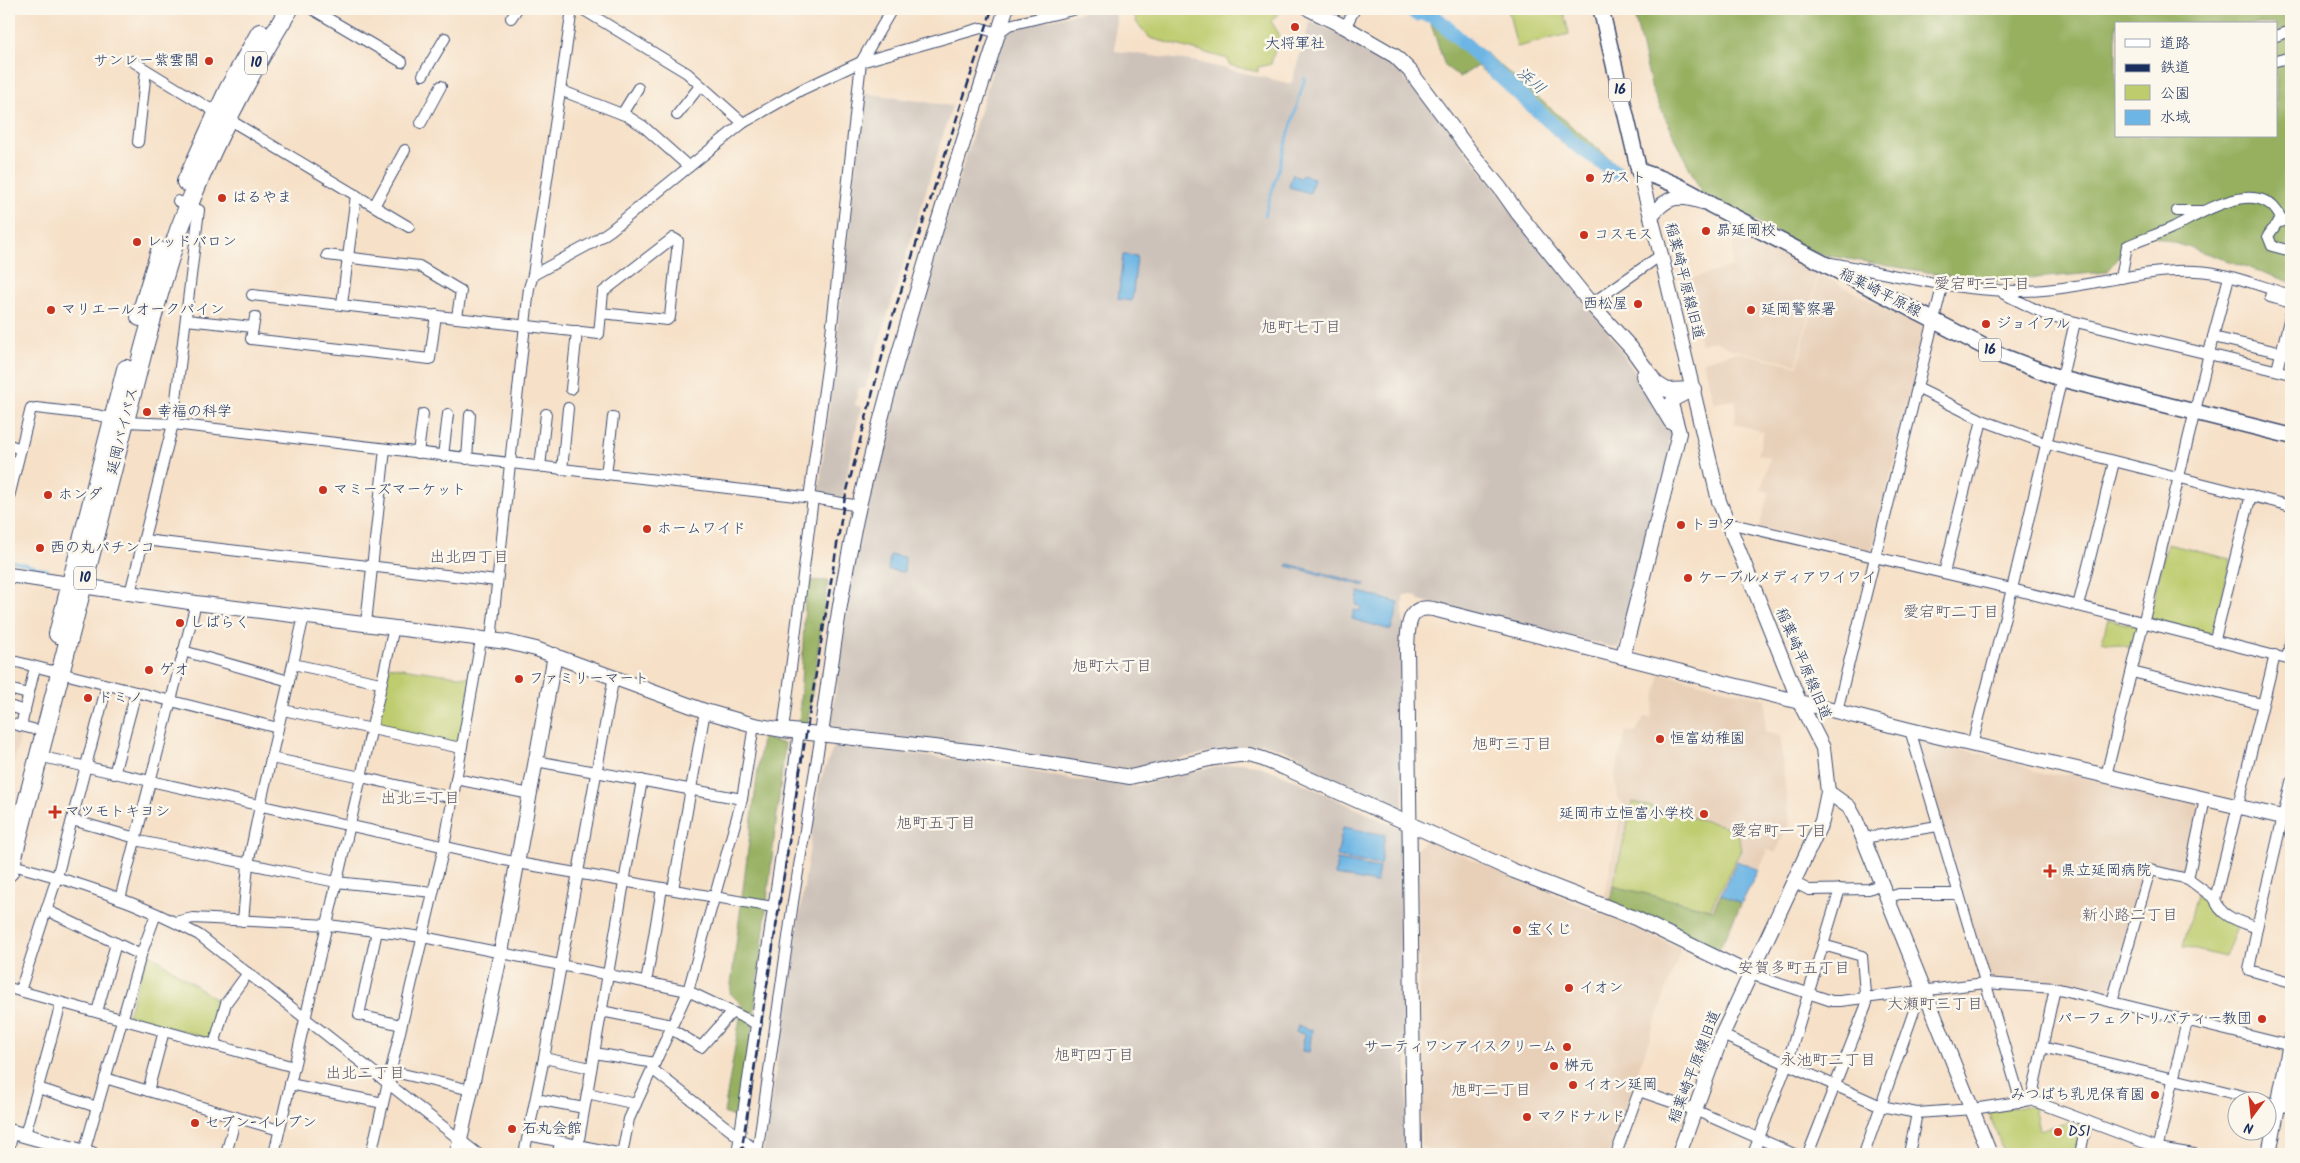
<svg xmlns="http://www.w3.org/2000/svg" width="2300" height="1163" viewBox="0 0 2300 1163" font-family="Kalam,'Klee One',sans-serif">
	<style>
		.built { fill: #e7cfb8 }
		.industrial { fill: #cdc2b9 }
		.green { fill: #becc6e; stroke: #6c7e66 }
		.forest { fill: #96b061; stroke: #587060; fill-rule: evenodd }
		.water { fill: #6cb5e4; stroke: #4472a1 }
		.lines { fill: none; stroke-linecap: round; stroke-linejoin: round }
		.stream { stroke: #6cb5e4; stroke-width: 2.5 }
		.river { stroke: #6cb5e4; stroke-width: 15 }
		.street-casing { stroke: #3c4a6e; stroke-width: 12 }
		.secondary-casing { stroke: #3c4a6e; stroke-width: 16 }
		.primary-casing { stroke: #3c4a6e; stroke-width: 18 }
		.highway-casing { stroke: #3c4a6e; stroke-width: 20 }
		.street { stroke: #fff; stroke-width: 10 }
		.secondary { stroke: #fff; stroke-width: 14 }
		.primary { stroke: #fff; stroke-width: 15 }
		.highway { stroke: #fff; stroke-width: 18 }
		.rail { stroke: #1b2f5e; stroke-width: 2.5; stroke-dasharray: 8 4; stroke-linecap: butt }
		.poi-dot { fill: #c8321e; stroke: #fbf7ec; stroke-width: 2 }
		.labels { text-anchor: middle; dominant-baseline: central; stroke-width: 5; stroke-linejoin: round; paint-order: stroke }
		.shield { fill: #fbf7ec; stroke: #5e6b89; stroke-width: 1 }
		.shield-label { font-size: 14px; font-weight: bold; fill: #1b2f5e }
		.poi-label { font-size: 15px; fill: #1b2f5e; stroke: #fbf7ec; text-anchor: start }
		.street-label { font-size: 15px; fill: #1b2f5e; stroke: #fbf7ec }
		.water-label { font-size: 16px; font-style: italic; fill: #335786; stroke: #fbf7ec }
		.neighbourhood-label { font-size: 16px; fill: #5c586d; stroke: #fbf7ec }
	</style>
	<rect width="100%" height="100%" fill="#fbf7ec"/>
	<filter id="ink" filterUnits="userSpaceOnUse"><feTurbulence type="fractalNoise" baseFrequency=".02" numOctaves="2"/><feDisplacementMap in="SourceGraphic" scale="10" xChannelSelector="R" yChannelSelector="G"/><feConvolveMatrix kernelMatrix="1 2 1 2 8 2 1 2 1" color-interpolation-filters="sRGB"/></filter>
	<filter id="wash" filterUnits="userSpaceOnUse"><feTurbulence type="fractalNoise" baseFrequency=".0096" numOctaves="4" result="noise"/><feDisplacementMap in="SourceGraphic" scale="20" xChannelSelector="R" yChannelSelector="G"/><feGaussianBlur stdDeviation="1.12" result="paint"/><feColorMatrix in="noise" values="0 0 0 0 0 0 0 0 0 0 0 0 0 0 0 0 0 1.4 0 .05"/><feComposite in="paint" operator="in"/></filter>
	<g filter="url(#wash)">
		<rect width="100%" height="100%" fill="#f6e0c7"/>
		<g class="built">
			<path d="M1734,230L1818,273L1797,364L1731,349L1715,341L1700,344L1685,280L1732,267Z"/>
			<path d="M1819,274L1923,327L1926,334L1872,550L1867,553L1759,528L1769,492L1761,490L1770,458L1758,454L1764,432L1735,424L1736,400L1714,403L1703,361L1738,352L1798,366Z"/>
			<path d="M1660,673L1766,699L1765,732L1780,736L1789,824L1775,853L1768,850L1719,955L1603,903L1623,804L1618,798L1614,777L1626,731L1636,732L1644,717H1651Z"/>
			<path d="M9,725L22,729L9,785Z"/>
			<path d="M1922,740L2017,763L2034,772L2048,775L2070,774L2197,802L2201,809L2185,875L2148,866L2110,997L1988,979L1916,746Z"/>
			<path d="M1426,840L1681,948L1609,1154H1441L1421,1146L1417,849Z"/>
		</g>
		<g class="industrial">
			<path d="M1097,9H1116L1115,51L1197,62L1291,84L1310,22L1363,43L1395,63L1408,84L1412,83L1607,330L1675,435L1668,440L1671,448L1620,646L1617,648L1419,600L1416,596L1409,594L1403,596V807L1396,810L1301,769L1299,755L1262,743L1252,750H1221L1137,768H1114L838,729L831,723L853,569L891,410L921,302L1004,33L1015,27Z"/>
			<path d="M864,93L952,106L865,389L859,388L855,405L861,407L842,498L819,495Z"/>
			<path d="M834,746L996,764L1074,780L1136,786L1203,769L1240,763L1256,765L1279,773L1401,829L1404,835L1408,1154H763L820,781Z"/>
		</g>
		<g class="green">
			<path d="M1134,9H1278L1280,12L1271,21L1279,34L1271,64L1258,67V72L1229,65L1228,59L1150,38L1136,22Z"/>
			<path d="M1508,9H1563L1569,34L1517,47Z"/>
			<path d="M2167,544L2231,559L2213,633L2210,635L2151,620L2149,617Z"/>
			<path d="M2108,619L2138,627L2132,648L2102,641Z"/>
			<path d="M387,666L472,678L459,745L374,727Z"/>
			<path d="M1633,802L1736,829L1742,848L1710,909L1613,886Z"/>
			<path d="M2198,891L2204,895L2215,913L2238,925L2225,957L2183,947Z"/>
			<path d="M147,952L221,1003L213,1040L128,1015Z"/>
			<path d="M2022,1106L2034,1107L2039,1130L2071,1122L2080,1125L2074,1154H2004L1989,1112Z"/>
		</g>
		<g class="forest">
			<path d="M1633,9H2291V282L2140,231L2106,272L1988,282L1818,254L1701,192L1652,90ZM2116,24H2276V136H2116Z"/>
			<path d="M1436,11L1616,164V170L1586,154L1477,66L1460,77L1445,66L1427,12Z"/>
			<path d="M806,580L828,581L807,728L799,726Z"/>
			<path d="M762,738L785,744L742,1121L724,1113L742,1005L730,993Z"/>
			<path d="M1613,886L1713,910L1721,894L1741,904L1718,950L1609,906Z"/>
		</g>
		<g class="water">
			<path d="M1293,173L1295,176L1301,178L1302,175L1314,178L1310,193L1289,187Z"/>
			<path d="M1123,255L1137,256L1132,301L1118,299Z"/>
			<path d="M890,555L905,557L904,572L888,570Z"/>
			<path d="M1288,564L1365,584V586L1287,566Z"/>
			<path d="M1359,592L1399,603L1391,630L1352,619L1354,610L1360,611L1361,606L1356,605Z"/>
			<path d="M1343,827L1385,835L1380,865L1337,857Z"/>
			<path d="M1337,860L1379,868L1376,883L1335,875Z"/>
			<path d="M1737,861L1758,870L1741,904L1721,894Z"/>
			<path d="M1298,1026L1312,1030L1309,1052L1302,1051L1305,1034L1296,1032Z"/>
		</g>
		<g class="lines">
			<g class="stream">
				<path d="M1265,215L1305,78"/>
				<path d="M9,560L47,570"/>
			</g>
			<g class="river">
				<path d="M1409,9L1417,14"/>
				<path d="M1424,14L1434,16L1572,142L1617,173"/>
			</g>
		</g>
	</g>
	<g filter="url(#ink)">
		<g class="lines">
			<defs>
				<g id="street">
					<path d="M312,9L402,62"/>
					<path d="M582,9L687,73L743,123"/>
					<path d="M511,18L517,9"/>
					<path d="M1345,27L1355,9"/>
					<path d="M2276,36L2291,31"/>
					<path d="M132,61L217,113"/>
					<path d="M2276,61L2291,57"/>
					<path d="M423,75L445,38"/>
					<path d="M560,90L627,116L643,126L689,167"/>
					<path d="M622,114L638,88"/>
					<path d="M677,115L700,86"/>
					<path d="M228,119L409,227"/>
					<path d="M421,123L441,86"/>
					<path d="M138,142L146,70"/>
					<path d="M374,206L405,150"/>
					<path d="M2177,211H2205"/>
					<path d="M2291,218L2277,223L2268,236L2272,246L2291,251"/>
					<path d="M327,255L419,266L461,291L457,317"/>
					<path d="M1831,263C1892,274 1956,291 2018,291C2078,292 2136,268 2196,271C2227,272 2261,287 2291,295"/>
					<path d="M533,275L592,243L611,230L743,123L801,90L861,62L981,28L998,33L1009,25L1077,9"/>
					<path d="M2121,278L2127,246C2143,239 2159,234 2174,227C2204,212 2263,173 2282,221"/>
					<path d="M2272,290L2270,297L2291,303"/>
					<path d="M2004,294L2047,315L2291,374"/>
					<path d="M252,295L599,334L603,292L673,238L678,241L670,317L667,320L601,313"/>
					<path d="M342,304L356,195"/>
					<path d="M1591,304L1661,255"/>
					<path d="M255,317L251,339L430,359L436,315"/>
					<path d="M186,320L253,327"/>
					<path d="M2213,337L2291,355"/>
					<path d="M2277,370L2291,312"/>
					<path d="M1917,388L1982,420L2047,444L2291,506"/>
					<path d="M571,389L577,331"/>
					<path d="M36,408L97,415L126,422L173,424L813,498L859,506"/>
					<path d="M9,445L21,449"/>
					<path d="M418,453L423,414"/>
					<path d="M443,456L448,414"/>
					<path d="M467,459L470,415"/>
					<path d="M540,467L546,414"/>
					<path d="M562,470L568,408"/>
					<path d="M606,475L613,417"/>
					<path d="M9,497L31,408"/>
					<path d="M809,498L828,361L861,62L892,9"/>
					<path d="M1728,523L2012,589L2291,660"/>
					<path d="M144,540L497,581"/>
					<path d="M1944,573L1982,420"/>
					<path d="M130,593L173,424L199,210L178,201"/>
					<path d="M2078,606L2114,462"/>
					<path d="M366,623L385,449"/>
					<path d="M2215,639L2251,495"/>
					<path d="M491,640L529,288L533,275L572,9"/>
					<path d="M183,651L289,681"/>
					<path d="M2287,658L2291,640"/>
					<path d="M9,660L278,728"/>
					<path d="M293,664L380,683"/>
					<path d="M2132,672L2262,704"/>
					<path d="M9,689L28,694"/>
					<path d="M9,706L25,711"/>
					<path d="M283,710L461,748"/>
					<path d="M1837,711L1943,283"/>
					<path d="M9,723L33,729"/>
					<path d="M21,726L35,667"/>
					<path d="M783,730L813,498"/>
					<path d="M1910,730L2021,1102"/>
					<path d="M1972,745L2012,589L2075,322"/>
					<path d="M38,756L518,863L773,907"/>
					<path d="M271,758L361,777L394,627"/>
					<path d="M536,761L742,799"/>
					<path d="M114,774L136,692"/>
					<path d="M2106,776L2213,337L2229,277"/>
					<path d="M456,779L530,794"/>
					<path d="M72,820L136,838"/>
					<path d="M1863,838L1938,826"/>
					<path d="M135,840L336,882L433,892"/>
					<path d="M9,864C74,881 140,902 199,935L478,1154"/>
					<path d="M2188,879L2215,899C2219,917 2242,922 2257,928L2291,782"/>
					<path d="M1793,882L1809,890L1869,889L1881,884"/>
					<path d="M673,889L705,711"/>
					<path d="M1887,898L1899,894H1959"/>
					<path d="M120,899L196,603"/>
					<path d="M2215,899L2275,655"/>
					<path d="M46,910L141,955"/>
					<path d="M243,921L248,864L260,806L304,616"/>
					<path d="M175,922L193,918L328,925L423,937L688,991L757,1024"/>
					<path d="M2257,928L2249,970L2291,982"/>
					<path d="M377,931L359,1015L401,1025"/>
					<path d="M1750,974L1832,1001H1840L1985,983L2055,988L2291,1046"/>
					<path d="M646,983L662,888"/>
					<path d="M9,988L294,1067"/>
					<path d="M20,991L57,877L107,685"/>
					<path d="M2112,1002L2150,870L2188,879L2205,799"/>
					<path d="M601,1011L672,1025"/>
					<path d="M97,1012L116,943"/>
					<path d="M671,1029L701,1047L732,1012"/>
					<path d="M1722,1035L1881,1106L1917,1113L1973,1109L2031,1100L2158,1148L2194,1154"/>
					<path d="M214,1045L226,1003L248,973"/>
					<path d="M2042,1047L2260,1100"/>
					<path d="M594,1053L655,1063"/>
					<path d="M544,1058L591,1068"/>
					<path d="M652,1069L758,1152"/>
					<path d="M390,1071L471,1090"/>
					<path d="M105,1078L279,1130"/>
					<path d="M290,1084L383,1103"/>
					<path d="M38,1088L97,1107"/>
					<path d="M148,1091L164,1031"/>
					<path d="M587,1093L636,1104"/>
					<path d="M536,1099L584,1108"/>
					<path d="M2031,1100L2055,988"/>
					<path d="M2268,1102L2291,1108"/>
					<path d="M25,1135L61,1003"/>
					<path d="M528,1135L622,1154L629,1119L688,991L742,799L754,725"/>
					<path d="M578,1145L642,780"/>
					<path d="M9,1149L13,1132"/>
					<path d="M84,1152L141,955L156,914"/>
					<path d="M226,1154L236,1117"/>
					<path d="M274,1154L361,777L453,798"/>
					<path d="M371,1154L444,847L481,640"/>
					<path d="M524,1154L544,1058L614,676"/>
					<path d="M558,1154L560,1142"/>
					<path d="M737,1154L799,732"/>
					<path d="M757,1154L793,902L821,734"/>
					<path d="M1616,1154L1639,1091L1695,1110L1794,1154"/>
					<path d="M1753,1154L1787,1064L1840,889"/>
					<path d="M1808,1154L1866,1006L1862,956L1823,945"/>
					<path d="M1864,1154L1915,1008L1925,991"/>
					<path d="M1909,1154L1917,1113"/>
					<path d="M2080,1154L2087,1121"/>
					<path d="M2156,1154L2187,1021"/>
				</g>
				<g id="secondary">
					<path d="M1309,9L1345,27L1395,56L1410,71L1469,150L1500,188L1517,212L1591,304L1631,348L1656,383L1667,390L1694,389"/>
					<path d="M1639,171L1661,255L1719,501L1799,701L1823,748L1828,792L1822,821L1722,1035L1679,1154"/>
					<path d="M1651,216C1667,196 1678,194 1702,202"/>
					<path d="M1643,376L1671,422"/>
					<path d="M9,575L196,603L507,642L536,649L705,711L754,725L783,730L978,752L1130,777L1214,758L1239,755H1249L1263,759L1285,768L1514,871L1635,918L1750,974"/>
					<path d="M1623,656L1679,433L1671,404L1674,399L1691,390"/>
					<path d="M821,734C832,658 842,581 859,506C899,338 953,173 1006,9"/>
					<path d="M1828,792L1849,807L1855,818L1990,1154"/>
					<path d="M9,1131L92,1154"/>
					<path d="M457,1154L501,952L555,655"/>
					<path d="M1414,1154L1407,649C1408,631 1406,604 1433,609L1910,730L2291,819"/>
					<path d="M2269,1154L2291,1038"/>
				</g>
				<path id="primary" d="M1601,9L1639,171C1666,179 1688,189 1711,205L2002,356L2062,379L2291,436"/>
				<g id="highway">
					<path d="M186,182L228,90L260,33"/>
					<path d="M140,317L160,251"/>
					<path d="M58,634L126,369"/>
					<path d="M9,872L143,351C154,311 165,270 179,230C208,153 246,79 289,9"/>
				</g>
			</defs>
			<use href="#street" class="street-casing"/>
			<use href="#secondary" class="secondary-casing"/>
			<use href="#primary" class="primary-casing"/>
			<use href="#highway" class="highway-casing"/>
			<use href="#street" class="street"/>
			<use href="#secondary" class="secondary"/>
			<use href="#primary" class="primary"/>
			<use href="#highway" class="highway"/>
			<path class="rail" d="M741,1154L799,777L844,502L892,319L992,9"/>
		</g>
	</g>
	<g class="poi-dot">
		<circle cx="1295" cy="27" r="5"/>
		<circle cx="209" cy="61" r="5"/>
		<circle cx="1590" cy="178" r="5"/>
		<circle cx="222" cy="198" r="5"/>
		<circle cx="1706" cy="231" r="5"/>
		<circle cx="1584" cy="235" r="5"/>
		<circle cx="137" cy="242" r="5"/>
		<circle cx="1638" cy="304" r="5"/>
		<circle cx="51" cy="310" r="5"/>
		<circle cx="1751" cy="310" r="5"/>
		<circle cx="1986" cy="324" r="5"/>
		<circle cx="147" cy="412" r="5"/>
		<circle cx="323" cy="490" r="5"/>
		<circle cx="48" cy="495" r="5"/>
		<circle cx="1681" cy="525" r="5"/>
		<circle cx="647" cy="529" r="5"/>
		<circle cx="40" cy="548" r="5"/>
		<circle cx="1688" cy="578" r="5"/>
		<circle cx="180" cy="623" r="5"/>
		<circle cx="149" cy="670" r="5"/>
		<circle cx="519" cy="679" r="5"/>
		<circle cx="88" cy="698" r="5"/>
		<circle cx="1660" cy="739" r="5"/>
		<path d="M52.5 804.5h5v5h5v5h-5v5h-5v-5h-5v-5h5z"/>
		<circle cx="1704" cy="814" r="5"/>
		<path d="M2047.5 863.5h5v5h5v5h-5v5h-5v-5h-5v-5h5z"/>
		<circle cx="1517" cy="930" r="5"/>
		<circle cx="1569" cy="988" r="5"/>
		<circle cx="2262" cy="1019" r="5"/>
		<circle cx="1567" cy="1047" r="5"/>
		<circle cx="1554" cy="1066" r="5"/>
		<circle cx="1573" cy="1085" r="5"/>
		<circle cx="2155" cy="1095" r="5"/>
		<circle cx="1527" cy="1117" r="5"/>
		<circle cx="195" cy="1123" r="5"/>
		<circle cx="512" cy="1129" r="5"/>
		<circle cx="2058" cy="1132" r="5"/>
	</g>
	<g class="labels">
		<g class="shield">
			<rect x="245" y="51.5" width="22" height="23" rx="4"/>
			<rect x="1609" y="78.5" width="22" height="23" rx="4"/>
			<rect x="1979" y="338.5" width="22" height="23" rx="4"/>
			<rect x="74" y="566.5" width="22" height="23" rx="4"/>
		</g>
		<g class="shield-label">
			<text x="256" y="63">10</text>
			<text x="1620" y="90">16</text>
			<text x="1990" y="350">16</text>
			<text x="85" y="578">10</text>
		</g>
		<g class="poi-label">
			<text x="1295" y="44" text-anchor="middle">大将軍社</text>
			<text x="199" y="61" text-anchor="end">サンレー紫雲閣</text>
			<text x="1600" y="178">ガスト</text>
			<text x="232" y="198">はるやま</text>
			<text x="1716" y="231">昴延岡校</text>
			<text x="1594" y="235">コスモス</text>
			<text x="147" y="242">レッドバロン</text>
			<text x="1628" y="304" text-anchor="end">西松屋</text>
			<text x="61" y="310">マリエールオークパイン</text>
			<text x="1761" y="310">延岡警察署</text>
			<text x="1996" y="324">ジョイフル</text>
			<text x="157" y="412">幸福の科学</text>
			<text x="333" y="490">マミーズマーケット</text>
			<text x="58" y="495">ホンダ</text>
			<text x="1691" y="525">トヨタ</text>
			<text x="657" y="529">ホームワイド</text>
			<text x="50" y="548">西の丸パチンコ</text>
			<text x="1698" y="578">ケーブルメディアワイワイ</text>
			<text x="190" y="623">しばらく</text>
			<text x="159" y="670">ゲオ</text>
			<text x="529" y="679">ファミリーマート</text>
			<text x="98" y="698">ドミノ</text>
			<text x="1670" y="739">恒富幼稚園</text>
			<text x="65" y="812">マツモトキヨシ</text>
			<text x="1694" y="814" text-anchor="end">延岡市立恒富小学校</text>
			<text x="2061" y="871">県立延岡病院</text>
			<text x="1527" y="930">宝くじ</text>
			<text x="1579" y="988">イオン</text>
			<text x="2252" y="1019" text-anchor="end">パーフェクトリバティー教団</text>
			<text x="1557" y="1047" text-anchor="end">サーティワンアイスクリーム</text>
			<text x="1564" y="1066">桝元</text>
			<text x="1583" y="1085">イオン延岡</text>
			<text x="2145" y="1095" text-anchor="end">みつばち乳児保育園</text>
			<text x="1537" y="1117">マクドナルド</text>
			<text x="205" y="1123">セブン-イレブン</text>
			<text x="522" y="1129">石丸会館</text>
			<text x="2068" y="1132">D51</text>
		</g>
		<g class="street-label">
			<text transform="translate(1684 281) rotate(76)">稲葉崎平原線旧道</text>
			<text transform="translate(1880 293) rotate(27)">稲葉崎平原線</text>
			<text transform="translate(123 431) rotate(-76)">延岡バイパス</text>
			<text transform="translate(1803 664) rotate(67)">稲葉崎平原線旧道</text>
			<text transform="translate(1695 1067) rotate(-69)">稲葉崎平原線旧道</text>
		</g>
		<g class="water-label">
			<text transform="translate(1531 81) rotate(42)">浜川</text>
		</g>
		<g class="neighbourhood-label">
			<text x="1982" y="284">愛宕町三丁目</text>
			<text x="1301" y="327">旭町七丁目</text>
			<text x="469" y="557">出北四丁目</text>
			<text x="1951" y="612">愛宕町二丁目</text>
			<text x="1112" y="666">旭町六丁目</text>
			<text x="1512" y="744">旭町三丁目</text>
			<text x="420" y="798">出北三丁目</text>
			<text x="936" y="823">旭町五丁目</text>
			<text x="1779" y="831">愛宕町一丁目</text>
			<text x="2130" y="915">新小路二丁目</text>
			<text x="1794" y="968">安賀多町五丁目</text>
			<text x="1935" y="1004">大瀬町三丁目</text>
			<text x="1094" y="1055">旭町四丁目</text>
			<text x="1828" y="1060">永池町二丁目</text>
			<text x="365" y="1073">出北二丁目</text>
			<text x="1491" y="1090">旭町二丁目</text>
		</g>
	</g>
	<rect width="2300" height="1163" fill="none" stroke="#fbf7ec" stroke-width="30"/>
	<rect x="2115" y="22" width="162" height="115" fill="#fbf7ec" stroke="#a1a7b3"/>
	<rect x="2125" y="39" width="25" height="8" fill="#ffffff" stroke="#a1a7b3"/>
	<text x="2160" y="48" font-size="15" fill="#1b2f5e">道路</text>
	<rect x="2125" y="64" width="25" height="8" fill="#1b2f5e" stroke="#a1a7b3"/>
	<text x="2160" y="72" font-size="15" fill="#1b2f5e">鉄道</text>
	<rect x="2125" y="85" width="25" height="15" fill="#becc6e" stroke="#a1a7b3"/>
	<text x="2160" y="98" font-size="15" fill="#1b2f5e">公園</text>
	<rect x="2125" y="110" width="25" height="15" fill="#6cb5e4" stroke="#a1a7b3"/>
	<text x="2160" y="122" font-size="15" fill="#1b2f5e">水域</text>
	<g transform="translate(2252 1116) rotate(195)"><circle r="24" fill="#fbf7ec" stroke="#a1a7b3"/>
	<path d="M0-4L9 19L0 12L-9 19Z" fill="#c8321e"/>
	<text y="-8" font-size="14" font-weight="bold" text-anchor="middle" fill="#1b2f5e">N</text>
	</g>
</svg>
